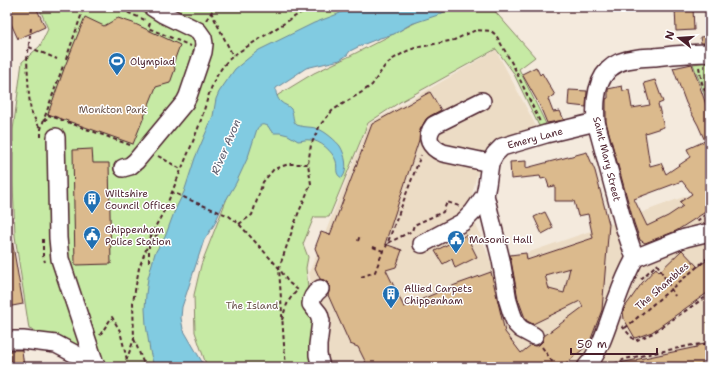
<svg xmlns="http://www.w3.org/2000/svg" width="717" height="374" viewBox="0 0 717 374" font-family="'Shantell Sans',sans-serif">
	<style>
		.built { fill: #ecdcc5 }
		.green { fill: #c6eaa4; stroke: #888468 }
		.water { fill: #81cbe1; stroke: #6b8698 }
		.building { fill: #dbba8d; stroke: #4a1f2b; fill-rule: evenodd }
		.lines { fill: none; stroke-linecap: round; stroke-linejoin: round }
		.minor-casing { stroke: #4a1f2b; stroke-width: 20 }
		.path { stroke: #4a1f2b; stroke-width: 2; stroke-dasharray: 4 3; stroke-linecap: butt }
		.minor { stroke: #fff; stroke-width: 17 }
		.labels { text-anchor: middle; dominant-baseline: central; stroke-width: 3; stroke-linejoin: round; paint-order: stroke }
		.poi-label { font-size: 10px; fill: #4a1f2b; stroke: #fff; text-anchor: start }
		.park-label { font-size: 10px; fill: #695249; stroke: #fff }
		.street-label { font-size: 10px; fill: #4a1f2b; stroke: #fff }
		.water-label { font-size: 11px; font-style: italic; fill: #5d5b6b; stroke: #fff }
	</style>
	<rect width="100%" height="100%" fill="#f4eadd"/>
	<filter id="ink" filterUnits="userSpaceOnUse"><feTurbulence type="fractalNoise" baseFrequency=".025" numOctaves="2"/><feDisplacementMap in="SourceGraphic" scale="8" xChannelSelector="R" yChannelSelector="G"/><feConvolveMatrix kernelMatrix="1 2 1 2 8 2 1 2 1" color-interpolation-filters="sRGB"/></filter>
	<g filter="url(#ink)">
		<path class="built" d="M496,50L537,128L495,141L487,148L483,155L478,170L469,207L492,265L611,224L710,187V367H325L322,340L309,273L369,124Z"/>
		<g class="green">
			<path d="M39,7H358L255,54L159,367H101L72,344L29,329L15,236L13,183V130L22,62L40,46L48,29Z"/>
			<path d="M446,7H491L535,57L519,69L546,124L539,126L513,72L496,49L400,102L368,123L329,217H314L303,244L308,257L306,268L312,328L319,367H207L195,332L194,295L201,265L259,116L278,95L314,73L350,56Z"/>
			<path d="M710,62V109L693,64Z"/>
		</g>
		<path class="water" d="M350,7H454L438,15L411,24L394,34L380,38L362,45L350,51L347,55L340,60L306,68L276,88C275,92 278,100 281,102C284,105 288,105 291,109C294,114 292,122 297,125C304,128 312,126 318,129C325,131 336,141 340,146C345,154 349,170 342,178C334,174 338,168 336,161C333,152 320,140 310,140C306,139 302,141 298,141L288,135L280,133H274L271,131L268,126C263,124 260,124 257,129L248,157L236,183L222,207L214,225L204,240L182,307L181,318L183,329L205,367H154L150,351L146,325L145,309L146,294L148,278L155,253L158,248L165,237L175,210L184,192L195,158L213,116L216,99L219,92L235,69L251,56L259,50L314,23L338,14Z"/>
		<g class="building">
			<path d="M7,7H36L45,27L18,39L7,15Z"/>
			<path d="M675,8H693L694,30L676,31Z"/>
			<path d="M85,17L104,26L118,18L133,23L180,45L173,64L175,69L170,83L156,87L133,144L48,114L65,66Z"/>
			<path d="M709,36L710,43H701L700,37Z"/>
			<path d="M692,64L710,116V209L676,231L645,243L640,240L634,223L606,122V99L608,98V89L622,86L623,91L629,90L632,108L650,105L644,83L655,80L663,102L658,104L664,127L645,133L650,166L661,163L666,174L691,157L687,149L705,141L698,125L686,103L673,68ZM682,181L692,194L680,202L683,206L668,216L647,226L634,199Z"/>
			<path d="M536,67L540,75L542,73L555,95L548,99L553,112L560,111L564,120L547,123L539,104L522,74Z"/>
			<path d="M569,90L587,91L586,107L568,105Z"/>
			<path d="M430,92L441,110L430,116L426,119L420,130L419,140L385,244L402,250L396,267L386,270L404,307L455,285L491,272L505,332L521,353L531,345L535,346L539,345L543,341L544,336L583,307L580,301L533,324L527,321L525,318L518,299L510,255L526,253L527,260L593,238L592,234V233L588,214L578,216L574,201H555V186L549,187L546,178L541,179L540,176L511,179L510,162L526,161V168L587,152L595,171L609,224L602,310L589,344L562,367H368L358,347L350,344L328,295L329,292L330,288L328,283L324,280L320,279L315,268L319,258L315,248L321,232L330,235L372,124ZM570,268L564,293L549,289L545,275Z"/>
			<path d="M92,149L93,163H109L111,264L75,265L73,150Z"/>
			<path d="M545,212L553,228L542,234L534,217Z"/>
			<path d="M466,235L477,257L455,268L452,259L443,264L435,251Z"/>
			<path d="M12,240L23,304L7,307V241Z"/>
			<path d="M682,250L698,267L710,258V291L652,332L635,338L624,319L623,312L625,307L642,283L656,268L659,272Z"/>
			<path d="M710,344V367H621L620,363L697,347V345Z"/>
			<path d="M7,350H22L24,367H11L10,356H7Z"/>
		</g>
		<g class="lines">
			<defs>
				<g id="minor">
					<path d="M482,101L434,125C424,138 430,147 443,153L490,163"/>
					<path d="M56,137L58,238L60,259L96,367"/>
					<path d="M123,168L130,166L136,161L185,102L188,96L203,52L204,44L203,38L198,31L163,14L152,7"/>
					<path d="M422,244L463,222L473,212L485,195"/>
					<path d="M635,258L624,226L596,122C594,96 597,67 627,60C636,58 645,57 654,57C673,55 691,53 710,53"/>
					<path d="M320,289C315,293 311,297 311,304L319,314L321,321L318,345V355L321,367"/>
					<path d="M534,336L521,329L516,324L512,314L508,301L501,260L485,195L487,185L490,163L495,154L502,147L546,134L596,122"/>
					<path d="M7,340H23L56,344L96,365"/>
					<path d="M586,367C601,352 609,319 617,299C622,285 628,271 635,258L685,238L710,232"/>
				</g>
			</defs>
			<use href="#minor" class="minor-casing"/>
			<g class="path">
				<path d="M115,7L145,20"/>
				<path d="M211,12L233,56"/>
				<path d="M206,20L215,7"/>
				<path d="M150,23L148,28L191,46"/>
				<path d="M31,28L27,60L29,96L31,112L41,130"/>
				<path d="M29,47L57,59"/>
				<path d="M66,59L81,16L83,7"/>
				<path d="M699,67L702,83L710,102"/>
				<path d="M44,119L46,120L48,115L130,145"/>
				<path d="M41,137V129L44,119L63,66"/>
				<path d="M158,156L181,169"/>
				<path d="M697,221L710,211"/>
				<path d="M239,224L252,215L263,182L274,169L289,164H308"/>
				<path d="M43,239V256L45,262"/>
				<path d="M358,241L360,235"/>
				<path d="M388,243L412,231L414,225L443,212L447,202L459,206"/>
				<path d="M373,247L383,251"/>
				<path d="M149,262V242L162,230"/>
				<path d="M657,264L675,296"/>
				<path d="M361,277L375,272L383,251L386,247L421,155"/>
				<path d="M641,279L656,265"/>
				<path d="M282,320C286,306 287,300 298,290L288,282L279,268L298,214L311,184L308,164L311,145L320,125L333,110L362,92L372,85L384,67L393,59L407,51L415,48L454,40L476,30L491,31L496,35L514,67L540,122"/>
				<path d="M622,326L635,341L653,333L710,294"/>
				<path d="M625,328L710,256"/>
				<path d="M100,335L112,317L120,331L127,360"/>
				<path d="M134,339L145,367"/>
				<path d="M542,347L556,367"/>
				<path d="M124,367L134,339L133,302L139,268L153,231L165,209L172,192"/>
				<path d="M286,367L284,345L279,268L239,224L229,216L197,203L172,192C180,172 189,152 197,131C208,103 210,72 237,53L310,7"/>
				<path d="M608,367L625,359L693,345L710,343"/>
			</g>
			<use href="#minor" class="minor"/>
		</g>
	</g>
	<defs>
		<symbol id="stadium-pin" viewBox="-11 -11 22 30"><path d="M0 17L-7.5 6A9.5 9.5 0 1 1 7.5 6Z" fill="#1f6fb2" stroke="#fff"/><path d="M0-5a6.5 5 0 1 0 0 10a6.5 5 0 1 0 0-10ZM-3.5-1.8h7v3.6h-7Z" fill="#fff"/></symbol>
		<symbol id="building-pin" viewBox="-11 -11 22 30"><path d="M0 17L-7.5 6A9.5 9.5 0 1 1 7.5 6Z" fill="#1f6fb2" stroke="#fff"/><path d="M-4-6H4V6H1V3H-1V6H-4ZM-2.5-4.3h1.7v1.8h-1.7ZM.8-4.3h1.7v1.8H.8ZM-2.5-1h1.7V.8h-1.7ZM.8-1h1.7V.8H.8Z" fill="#fff"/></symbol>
		<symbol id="civic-pin" viewBox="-11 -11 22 30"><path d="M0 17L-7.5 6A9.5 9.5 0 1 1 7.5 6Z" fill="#1f6fb2" stroke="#fff"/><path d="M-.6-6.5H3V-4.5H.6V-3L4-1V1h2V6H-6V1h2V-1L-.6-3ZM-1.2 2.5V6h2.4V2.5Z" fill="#fff"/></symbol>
	</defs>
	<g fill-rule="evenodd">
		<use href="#stadium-pin" x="107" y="51" width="20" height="27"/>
		<use href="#building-pin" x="82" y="189" width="20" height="27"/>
		<use href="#civic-pin" x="82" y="225" width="20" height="27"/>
		<use href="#civic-pin" x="446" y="229" width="20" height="27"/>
		<use href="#building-pin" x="381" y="284" width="20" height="27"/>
	</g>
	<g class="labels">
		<g class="poi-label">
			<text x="130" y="61">Olympiad</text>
			<text x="105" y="193">Wiltshire<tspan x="105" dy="12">Council Offices</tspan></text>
			<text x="105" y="229">Chippenham<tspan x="105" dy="12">Police Station</tspan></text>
			<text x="469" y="239">Masonic Hall</text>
			<text x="404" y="288">Allied Carpets<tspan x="404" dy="12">Chippenham</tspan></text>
		</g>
		<g class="park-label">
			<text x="113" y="109">Monkton Park</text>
			<text x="252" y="305">The Island</text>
		</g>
		<g class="street-label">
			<text transform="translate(535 138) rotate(-15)">Emery Lane</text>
			<text transform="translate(607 159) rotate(76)">Saint Mary Street</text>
			<text transform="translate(662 286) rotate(-41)">The Shambles</text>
		</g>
		<g class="water-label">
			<text transform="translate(226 147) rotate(-67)">River Avon</text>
		</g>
	</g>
	<rect width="717" height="374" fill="none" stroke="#fff" stroke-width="24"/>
	<rect x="12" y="12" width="693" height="350" fill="none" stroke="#4a1f2b" stroke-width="1.5" filter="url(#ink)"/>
	<g transform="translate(679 38) rotate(287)" stroke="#ffffff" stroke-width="3" paint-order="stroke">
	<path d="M0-3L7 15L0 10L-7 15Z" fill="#4a1f2b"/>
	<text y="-6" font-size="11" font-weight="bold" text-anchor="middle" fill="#4a1f2b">N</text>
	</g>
	<path d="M571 348v6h86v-6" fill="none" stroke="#4a1f2b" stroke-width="2"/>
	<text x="577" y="348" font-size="12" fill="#4a1f2b" stroke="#ffffff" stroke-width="3" paint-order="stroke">50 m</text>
</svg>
